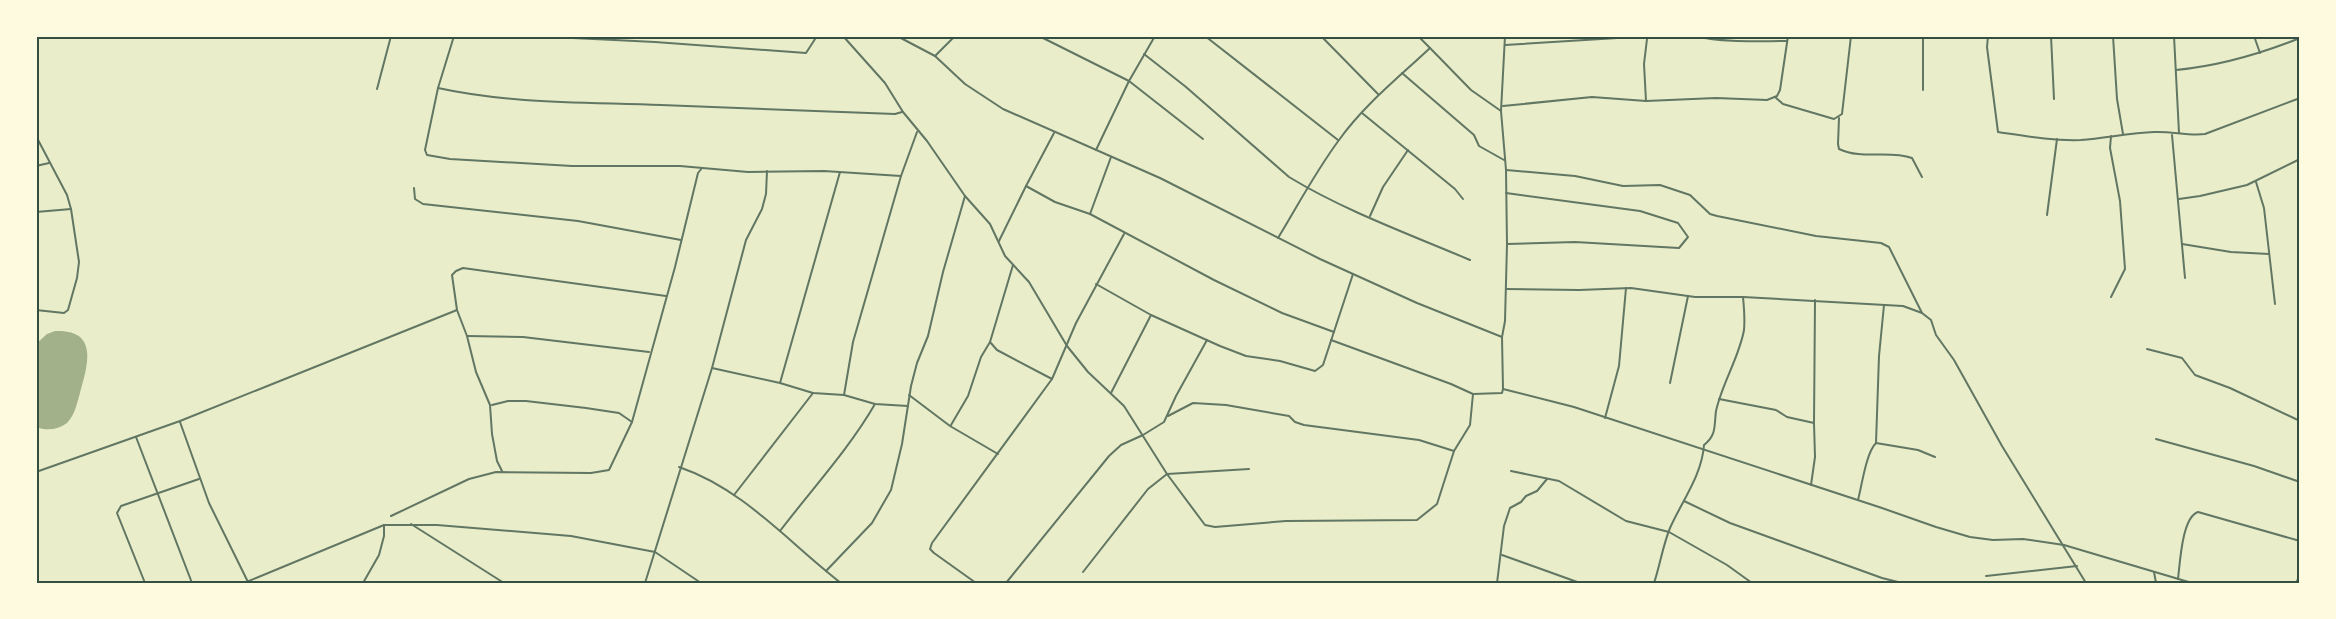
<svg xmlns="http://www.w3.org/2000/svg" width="2336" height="619" viewBox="0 0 2336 619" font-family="Bitter,serif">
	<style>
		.water { fill: #a3b18a }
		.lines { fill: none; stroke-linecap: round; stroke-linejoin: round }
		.minor { stroke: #617663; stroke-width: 2 }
		.neatline { fill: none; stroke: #344e41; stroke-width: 2 }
	</style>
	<rect width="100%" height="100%" fill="#e9edc9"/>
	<path class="water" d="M55,331C99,329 88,365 80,393C77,403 75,415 67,423C58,430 46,431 36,427V344L47,334Z"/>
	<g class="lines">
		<g class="minor">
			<path d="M454,36L438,88L425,150L427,155L450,159L572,166H680L748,172L824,171L901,176"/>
			<path d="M532,36L655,42L806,53L817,36"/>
			<path d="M843,36L885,83L903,112L927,141L965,196L990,224L1005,256L1029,282L1067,346L1088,372L1124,406L1167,474L1205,525L1215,527L1286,521L1417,520L1437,504L1454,451L1470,425L1473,394"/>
			<path d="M897,36L935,56L965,84L1003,109L1160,178L1320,259L1417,303L1502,337L1503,389L1574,407L1882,508L1936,527L1970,537L1993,540L2023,539L2064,545L2192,583"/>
			<path d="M1039,36L1129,81L1203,139"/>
			<path d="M1205,36L1338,140"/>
			<path d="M1321,36L1378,94"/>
			<path d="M1418,36L1430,48"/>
			<path d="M1695,36C1725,43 1756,41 1787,41"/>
			<path d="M1988,36L1987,47L1998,132C2025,136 2053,141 2081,140C2106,138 2130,133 2154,132C2172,131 2187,136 2205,134L2300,98"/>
			<path d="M2051,36L2054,99"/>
			<path d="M2113,36L2117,99L2123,134"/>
			<path d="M2174,36L2179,133"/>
			<path d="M2254,36L2260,53"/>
			<path d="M1505,45L1650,36"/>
			<path d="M1144,54L1186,87L1289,177C1345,211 1409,234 1470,260"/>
			<path d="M935,56L955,36"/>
			<path d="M2176,70C2219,66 2260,54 2300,38"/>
			<path d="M1402,73L1474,135L1479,146L1504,160"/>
			<path d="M438,88C511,104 587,102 661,105C739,108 817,111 895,114L902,112"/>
			<path d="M377,89L391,36"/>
			<path d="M1923,90V36"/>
			<path d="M1775,97L1783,104L1834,119L1842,114L1851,36"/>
			<path d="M1646,101L1644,64L1647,39"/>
			<path d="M1503,106L1592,97L1646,101L1716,98L1767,100L1777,96L1780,90L1788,36"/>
			<path d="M1362,113L1455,189L1463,199"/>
			<path d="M1839,118L1838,144L1839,149C1862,160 1889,150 1912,158L1922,177"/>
			<path d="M2172,135L2185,278"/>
			<path d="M36,136L67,195L71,209L79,262L77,278L68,310L64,313L36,310"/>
			<path d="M2111,136L2110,148L2120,201L2125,269L2111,297"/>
			<path d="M1096,150L1129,81L1155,36"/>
			<path d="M36,166L49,163"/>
			<path d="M1506,170L1575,176L1623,186L1660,185L1690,195L1710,214L1717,216L1816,236L1881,243L1889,247L1922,313"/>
			<path d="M2256,182L2264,208L2275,304"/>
			<path d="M1026,186L1055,202L1090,214L1214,280L1282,313L1334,332"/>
			<path d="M414,188L415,199L423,204L578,221L681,240"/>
			<path d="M1506,193L1640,211L1678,223L1688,237L1679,248L1575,242L1507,244"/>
			<path d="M2179,199L2200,196L2247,185L2300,159"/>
			<path d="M36,212L71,209"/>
			<path d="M1090,214L1111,157"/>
			<path d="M2047,215L2057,139"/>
			<path d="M1370,216L1383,187L1408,150"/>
			<path d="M1278,238C1298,205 1316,171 1339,140C1364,105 1398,78 1430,48L1471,90L1501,111"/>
			<path d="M999,241L1026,186L1054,133"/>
			<path d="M2182,244L2231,252L2269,254"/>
			<path d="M1013,265L990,342L997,350L1052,379L1076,323L1124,234"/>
			<path d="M1096,284L1151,315L1220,346L1246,356L1280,361L1315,371L1323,365L1353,274"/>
			<path d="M1506,289L1579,290L1631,288L1695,297H1743L1903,306L1922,313L1931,320L1936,335L1954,360L2002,446L2086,583"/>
			<path d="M467,336L523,337L649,352"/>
			<path d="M1502,337L1505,321L1507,244L1506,170L1501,111L1505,36"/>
			<path d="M1331,340L1451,384L1473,394L1502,393L1503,389"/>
			<path d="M2147,349L2182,358L2195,375L2230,388L2300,421"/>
			<path d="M712,368L780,383L813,393L844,395L875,404L908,406"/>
			<path d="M780,383L840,172"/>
			<path d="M1670,383L1688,296"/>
			<path d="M1111,393L1151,315"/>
			<path d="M844,395L853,342L901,176L917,132"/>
			<path d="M909,395L950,426L998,454"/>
			<path d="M1719,399L1776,410L1787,417L1814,423L1815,457L1811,485"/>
			<path d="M492,405L508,401H526L586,408L619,413L632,422"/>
			<path d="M1168,416L1193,403L1226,405L1289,416L1295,422L1304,425L1419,440L1454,451"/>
			<path d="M1605,418L1619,366L1626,288"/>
			<path d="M180,422L209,503L248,582"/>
			<path d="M1814,423L1815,300"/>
			<path d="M951,425L968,396L981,357L990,342"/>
			<path d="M136,437L192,583"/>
			<path d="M2156,439L2254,466L2300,482"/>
			<path d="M1876,443L1879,356L1884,305"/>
			<path d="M679,467C744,489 789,543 841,583"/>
			<path d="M502,471L497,461L492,434L490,405L476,372L467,336L457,310L452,275L456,271L463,268L666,296"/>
			<path d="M1511,471L1559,481L1626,521L1669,532L1727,565L1752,583"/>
			<path d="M36,472L180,421L457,310"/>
			<path d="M734,495L813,393"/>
			<path d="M1858,500C1862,485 1866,453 1876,443L1918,450L1935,457"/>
			<path d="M1684,501L1730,523L1882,578L1902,583"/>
			<path d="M391,516L469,479L496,472L591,473L609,470L632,422L675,267L698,173L702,168"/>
			<path d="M411,524L504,583"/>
			<path d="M780,531C812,489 849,449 875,404"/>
			<path d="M1502,555L1580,583"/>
			<path d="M826,571L872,523L891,490L902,444L911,386L917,363L928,336L943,272L965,196"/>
			<path d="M1083,572L1148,489L1167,474L1249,469"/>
			<path d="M2154,572L2156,583"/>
			<path d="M1986,576L2077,566"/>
			<path d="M2178,579C2180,563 2182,517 2198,512L2300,541"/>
			<path d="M145,583L117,513L121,506L199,479"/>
			<path d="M244,583L384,525H437L571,536L655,552L701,583"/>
			<path d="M363,583L379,555L384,536V525"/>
			<path d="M645,583L712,368L746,240L762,209L766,194L767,171"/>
			<path d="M976,583L934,553L930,549L932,543L1052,379"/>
			<path d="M1006,583L1109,456L1121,445L1143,435L1164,422L1176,396L1207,340"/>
			<path d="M1497,583L1504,526L1510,508L1521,502L1526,496L1537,491L1547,479"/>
			<path d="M1654,583C1660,565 1663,545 1670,528C1682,501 1702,475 1704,445C1717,435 1714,425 1716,411C1722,383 1739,358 1744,330C1745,319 1744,307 1743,297"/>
			<path d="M2296,583L2300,575"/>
		</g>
	</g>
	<rect width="2336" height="619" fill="none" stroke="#fefae0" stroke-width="75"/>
	<rect x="38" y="38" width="2260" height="544" class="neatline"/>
</svg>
